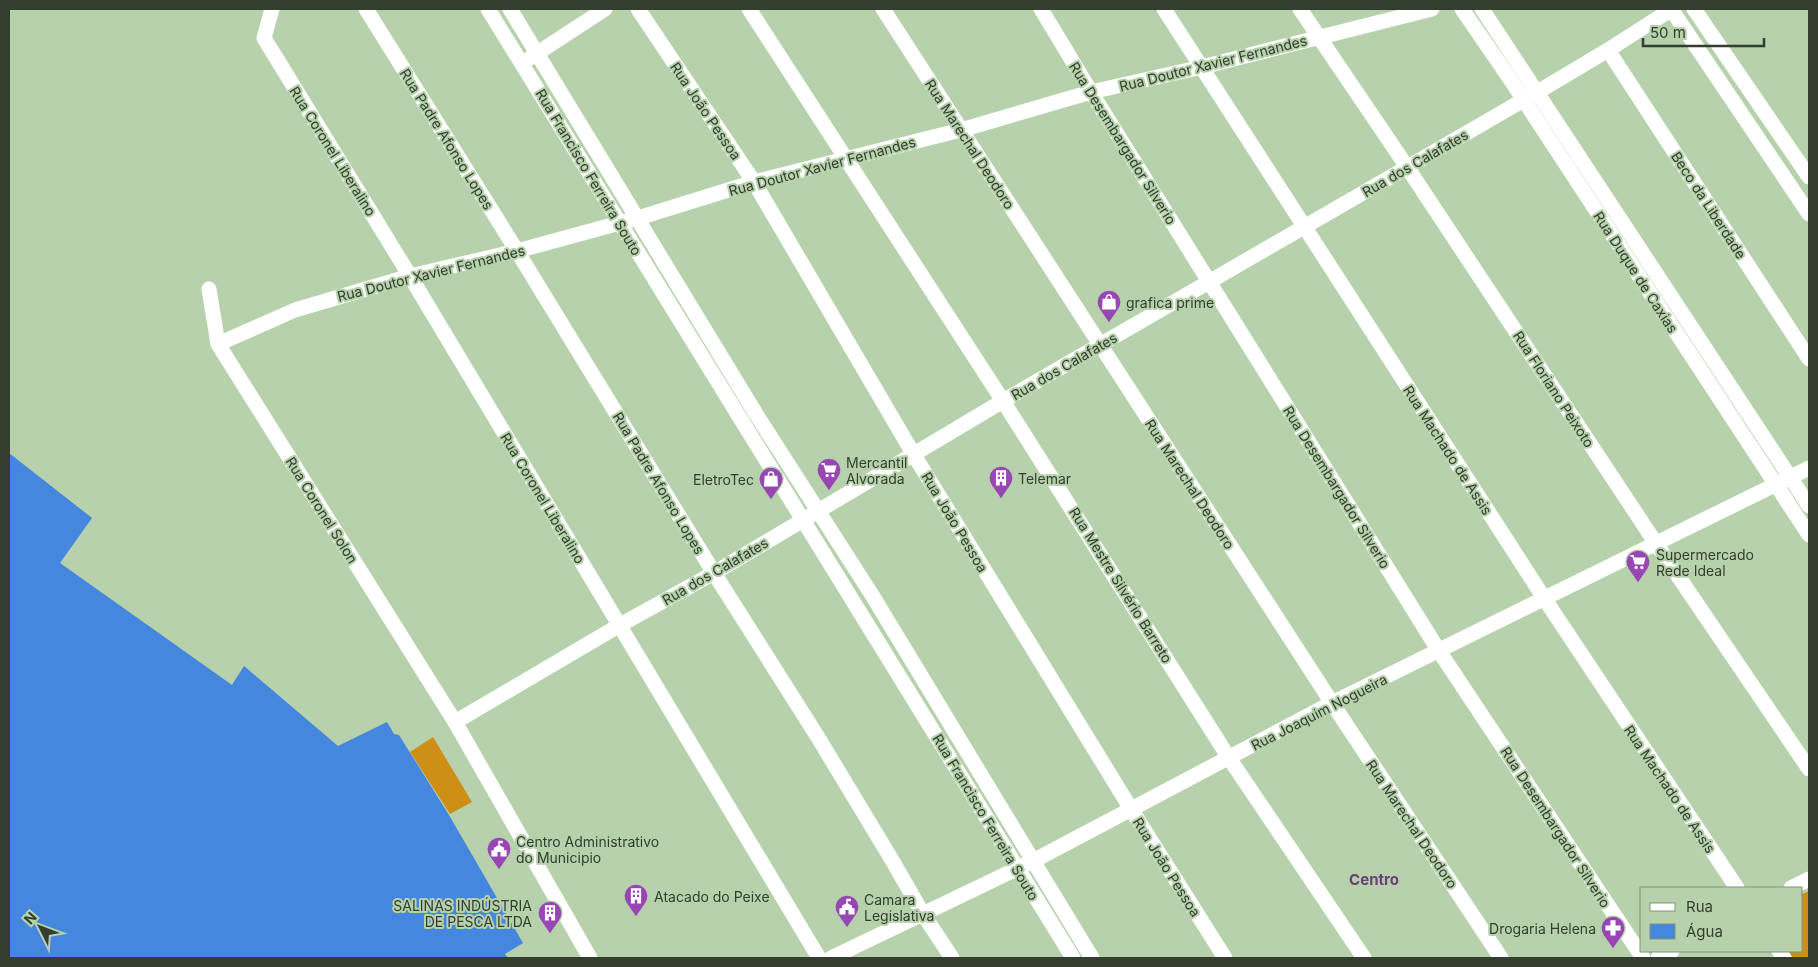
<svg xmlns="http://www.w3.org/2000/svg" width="1818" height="967" viewBox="0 0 1818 967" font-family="Inter,sans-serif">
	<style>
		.green { fill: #cd8f16 }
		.water { fill: #4586df }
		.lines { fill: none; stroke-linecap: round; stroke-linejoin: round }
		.minor { stroke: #fff; stroke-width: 15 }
		.labels { text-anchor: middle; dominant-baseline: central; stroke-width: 4; stroke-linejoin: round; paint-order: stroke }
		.street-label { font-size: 14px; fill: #333e2f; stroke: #b6d1ab }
		.poi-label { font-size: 14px; fill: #333e2f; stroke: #b6d1ab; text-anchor: start }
		.neighbourhood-label { font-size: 15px; font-weight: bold; fill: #694078; stroke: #b6d1ab }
	</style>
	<rect width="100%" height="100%" fill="#b6d1ab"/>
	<g class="green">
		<path d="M433,737L472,802L450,814L410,752Z"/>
		<path d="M1809,891V958H1793L1788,951H1802V894Z"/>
	</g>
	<path class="water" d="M9,453L92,518L60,563L232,685L244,666L338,746L387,722L394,734L399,735L449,815L523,943L505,954L508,958H9Z"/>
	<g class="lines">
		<g class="minor">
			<path d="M272,9L264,38L410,276L819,958"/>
			<path d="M366,9L517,251L714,573L819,739L892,860L923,914L952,958"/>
			<path d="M488,9L1073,958"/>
			<path d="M510,9L756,414L872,595L1092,958"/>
			<path d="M638,9L754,182L914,455L1131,809L1225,958"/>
			<path d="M749,9L1003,401L1229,758L1364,958"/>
			<path d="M883,9L1332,703L1501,958"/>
			<path d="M1041,9L1091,92L1439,651L1643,958"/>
			<path d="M1164,9L1544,598L1737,888"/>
			<path d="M1300,9L1407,167L1655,542L1809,769"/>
			<path d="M1462,9L1508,76L1809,535"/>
			<path d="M1482,9L1809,506"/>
			<path d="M1671,9L1809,214"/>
			<path d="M1694,9L1809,177"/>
			<path d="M1608,50L1809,359"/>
			<path d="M530,58L605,9"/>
			<path d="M209,289L218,344L455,722L590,958"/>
			<path d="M218,344L295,310L410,276L517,251L638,218L754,182L961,130L1091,92L1202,67L1432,9"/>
			<path d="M455,722L620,625L714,573L1003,401L1546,87L1608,50L1672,9"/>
			<path d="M1791,888L1809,879"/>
			<path d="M1779,951L1784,958"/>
			<path d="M831,958L1033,861L1332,703L1809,468"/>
			<path d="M1658,958L1672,951"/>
		</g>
	</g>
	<defs>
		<symbol id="shop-pin" viewBox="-11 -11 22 30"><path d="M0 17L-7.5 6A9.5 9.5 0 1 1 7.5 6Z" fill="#9846b4" stroke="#b6d1ab"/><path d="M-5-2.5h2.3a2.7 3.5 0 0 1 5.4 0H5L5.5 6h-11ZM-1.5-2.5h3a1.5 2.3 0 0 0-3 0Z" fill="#fff"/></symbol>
		<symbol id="supermarket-pin" viewBox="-11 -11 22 30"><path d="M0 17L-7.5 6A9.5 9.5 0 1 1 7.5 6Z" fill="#9846b4" stroke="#b6d1ab"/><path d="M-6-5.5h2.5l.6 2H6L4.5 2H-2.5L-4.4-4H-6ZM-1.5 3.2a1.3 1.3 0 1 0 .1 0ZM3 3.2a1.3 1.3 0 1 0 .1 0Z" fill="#fff"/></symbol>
		<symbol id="building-pin" viewBox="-11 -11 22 30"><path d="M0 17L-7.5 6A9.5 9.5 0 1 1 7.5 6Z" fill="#9846b4" stroke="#b6d1ab"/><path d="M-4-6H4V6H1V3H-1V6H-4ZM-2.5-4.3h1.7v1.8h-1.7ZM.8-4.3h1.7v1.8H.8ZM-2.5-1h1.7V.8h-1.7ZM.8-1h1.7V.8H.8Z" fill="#fff"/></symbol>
		<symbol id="civic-pin" viewBox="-11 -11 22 30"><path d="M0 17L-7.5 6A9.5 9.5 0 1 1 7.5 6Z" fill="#9846b4" stroke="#b6d1ab"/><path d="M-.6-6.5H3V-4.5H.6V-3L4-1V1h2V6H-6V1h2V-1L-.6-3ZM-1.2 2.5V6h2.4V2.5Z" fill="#fff"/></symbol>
		<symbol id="pharmacy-pin" viewBox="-11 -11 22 30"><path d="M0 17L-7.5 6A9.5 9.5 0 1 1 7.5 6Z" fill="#9846b4" stroke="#b6d1ab"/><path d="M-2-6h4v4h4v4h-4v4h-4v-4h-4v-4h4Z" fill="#fff"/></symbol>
	</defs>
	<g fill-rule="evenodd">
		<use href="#shop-pin" x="1095" y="288" width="28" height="38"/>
		<use href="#supermarket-pin" x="815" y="456" width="28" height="38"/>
		<use href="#building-pin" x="987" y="464" width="28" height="38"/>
		<use href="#shop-pin" x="757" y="465" width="28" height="38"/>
		<use href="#supermarket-pin" x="1624" y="548" width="28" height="38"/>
		<use href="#civic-pin" x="485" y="835" width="28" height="38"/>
		<use href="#building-pin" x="622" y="882" width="28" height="38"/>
		<use href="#civic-pin" x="833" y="893" width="28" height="38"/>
		<use href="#building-pin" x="536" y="899" width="28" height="38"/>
		<use href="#pharmacy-pin" x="1599" y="914" width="28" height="38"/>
	</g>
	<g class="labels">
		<g class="street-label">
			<text transform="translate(1213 63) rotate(-14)">Rua Doutor Xavier Fernandes</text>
			<text transform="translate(706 111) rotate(56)">Rua João Pessoa</text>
			<text transform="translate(447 139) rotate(58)">Rua Padre Afonso Lopes</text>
			<text transform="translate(1123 143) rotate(58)">Rua Desembargador Silverio</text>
			<text transform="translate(970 144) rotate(57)">Rua Marechal Deodoro</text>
			<text transform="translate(333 151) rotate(58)">Rua Coronel Liberalino</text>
			<text transform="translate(1415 163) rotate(-30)">Rua dos Calafates</text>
			<text transform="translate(822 166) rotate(-15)">Rua Doutor Xavier Fernandes</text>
			<text transform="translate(589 172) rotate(59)">Rua Francisco Ferreira Souto</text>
			<text transform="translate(1709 205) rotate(57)">Beco da Liberdade</text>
			<text transform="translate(1636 272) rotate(57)">Rua Duque de Caxias</text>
			<text transform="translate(431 273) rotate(-14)">Rua Doutor Xavier Fernandes</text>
			<text transform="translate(1064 366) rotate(-30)">Rua dos Calafates</text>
			<text transform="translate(1554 389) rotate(57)">Rua Floriano Peixoto</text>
			<text transform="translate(1448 450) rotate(57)">Rua Machado de Assis</text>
			<text transform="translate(659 483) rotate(59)">Rua Padre Afonso Lopes</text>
			<text transform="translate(1190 484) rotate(57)">Rua Marechal Deodoro</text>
			<text transform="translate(1337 487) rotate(58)">Rua Desembargador Silverio</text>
			<text transform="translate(543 498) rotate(59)">Rua Coronel Liberalino</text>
			<text transform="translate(322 510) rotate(58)">Rua Coronel Solon</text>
			<text transform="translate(955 522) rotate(59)">Rua João Pessoa</text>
			<text transform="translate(715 571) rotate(-30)">Rua dos Calafates</text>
			<text transform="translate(1121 585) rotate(58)">Rua Mestre Silvério Barreto</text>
			<text transform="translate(1319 712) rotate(-27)">Rua Joaquim Nogueira</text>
			<text transform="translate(1670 789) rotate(56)">Rua Machado de Assis</text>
			<text transform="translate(986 817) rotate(59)">Rua Francisco Ferreira Souto</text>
			<text transform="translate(1412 824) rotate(56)">Rua Marechal Deodoro</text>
			<text transform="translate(1556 827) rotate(57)">Rua Desembargador Silverio</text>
			<text transform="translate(1167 867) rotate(58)">Rua João Pessoa</text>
		</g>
		<g class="poi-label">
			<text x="1126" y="302">grafica prime</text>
			<text x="846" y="462">Mercantil<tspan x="846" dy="16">Alvorada</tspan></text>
			<text x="1018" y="478">Telemar</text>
			<text x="754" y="479" text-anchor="end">EletroTec</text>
			<text x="1656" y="554">Supermercado<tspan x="1656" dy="16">Rede Ideal</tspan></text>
			<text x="516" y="841">Centro Administrativo<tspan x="516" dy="16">do Municipio</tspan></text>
			<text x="654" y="896">Atacado do Peixe</text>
			<text x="864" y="899">Camara<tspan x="864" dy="16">Legislativa</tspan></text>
			<text x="532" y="905" text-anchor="end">SALINAS INDÚSTRIA<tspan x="532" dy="16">DE PESCA LTDA</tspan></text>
			<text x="1596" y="928" text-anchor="end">Drogaria Helena</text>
		</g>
		<g class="neighbourhood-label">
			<text x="1374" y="879">Centro</text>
		</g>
	</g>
	<rect width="1818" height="967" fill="none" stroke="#333e2f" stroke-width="20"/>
	<rect x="1640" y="887" width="162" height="65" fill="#b6d1ab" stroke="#829679"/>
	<rect x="1650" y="903" width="25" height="8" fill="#ffffff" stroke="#829679"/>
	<text x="1686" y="912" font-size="15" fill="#333e2f">Rua</text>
	<rect x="1650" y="924" width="25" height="15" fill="#4586df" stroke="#829679"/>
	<text x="1686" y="937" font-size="15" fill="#333e2f">Água</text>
	<g transform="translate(40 927) rotate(312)" stroke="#b6d1ab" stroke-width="4" paint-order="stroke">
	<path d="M0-4L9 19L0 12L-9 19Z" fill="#333e2f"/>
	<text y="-8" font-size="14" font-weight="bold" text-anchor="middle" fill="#333e2f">N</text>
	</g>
	<path d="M1643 38v8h121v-8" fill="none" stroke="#333e2f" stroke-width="2.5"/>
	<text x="1650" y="38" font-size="15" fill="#333e2f" stroke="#b6d1ab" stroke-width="4" paint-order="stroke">50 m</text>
</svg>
